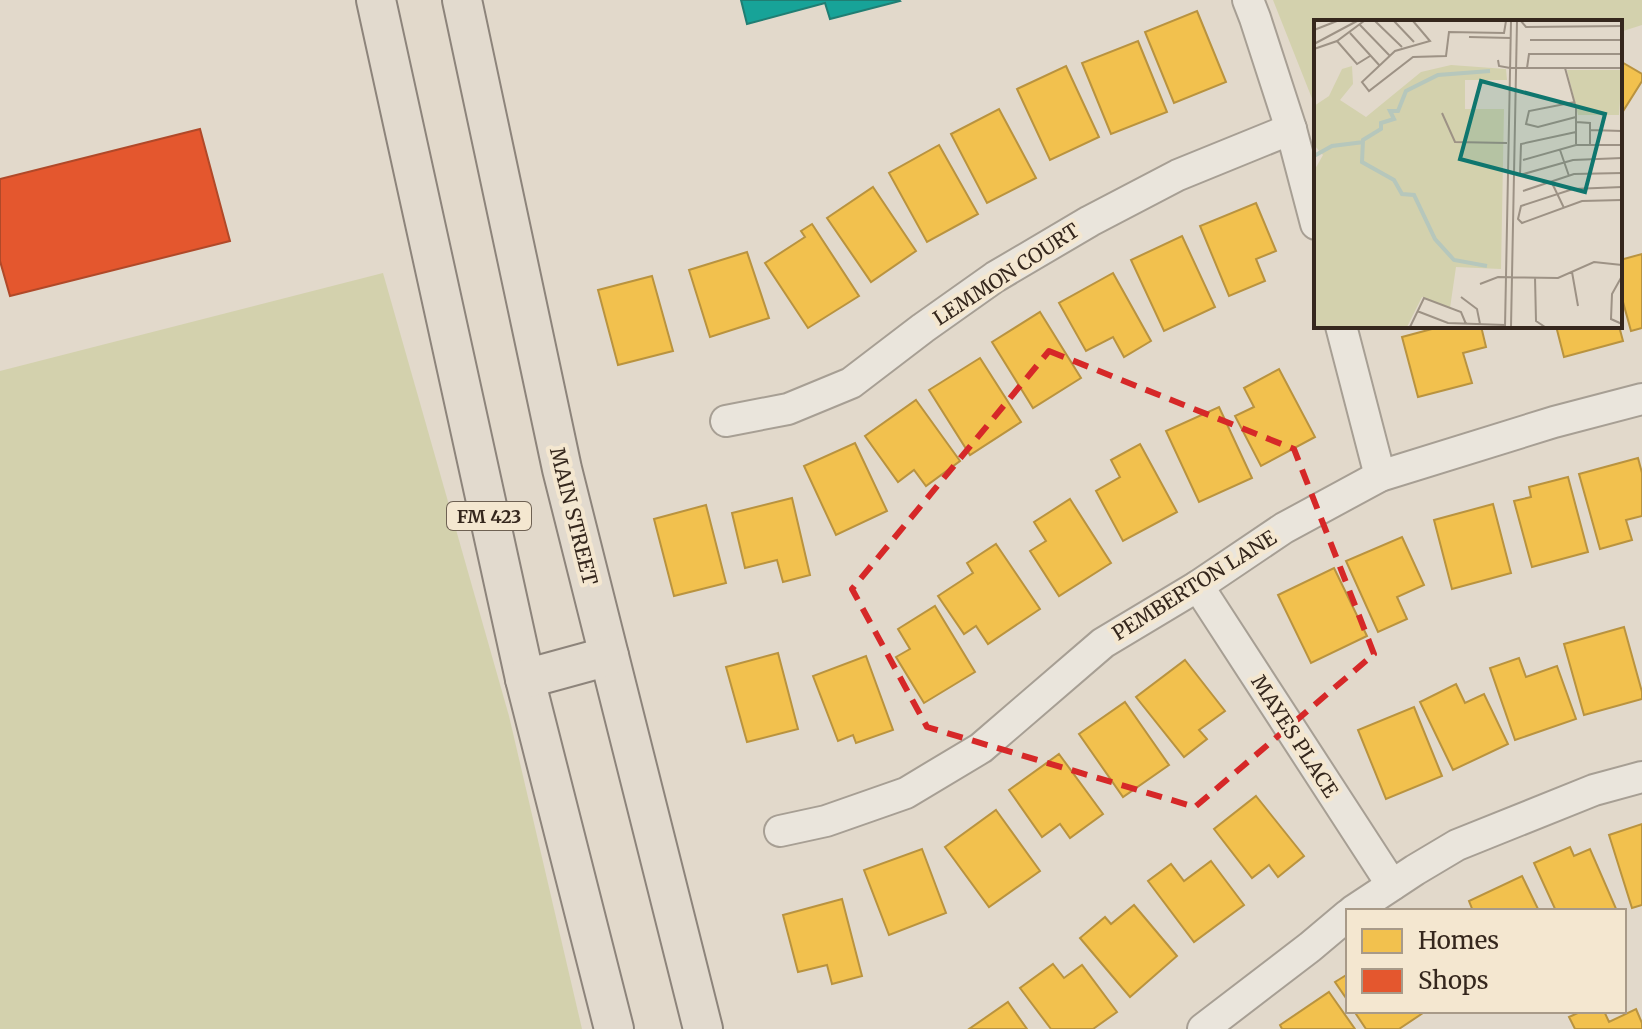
<svg xmlns="http://www.w3.org/2000/svg" width="1642" height="1029" viewBox="0 0 1642 1029" font-family="Merriweather,serif">
	<style>
		.green { fill: #d3d1ad }
		.homes { fill: #f2c14e; stroke: #b9933f; stroke-width: 2 }
		.shops { fill: #e4572e; stroke: #b04929; stroke-width: 2 }
		.public { fill: #17a398; stroke: #207e73; stroke-width: 2 }
		.lines { fill: none; stroke-linecap: round; stroke-linejoin: round }
		.minor-casing { stroke: #a79f94; stroke-width: 34 }
		.major-casing { stroke: #8d847b; stroke-width: 42 }
		.minor { stroke: #eae5dc; stroke-width: 30 }
		.major { stroke: #e2dace; stroke-width: 38 }
		.marked { fill: none; stroke: #d62828; stroke-width: 6; stroke-dasharray: 16 10; stroke-linejoin: round }
		.labels { text-anchor: middle; dominant-baseline: central; stroke-width: 8; stroke-linejoin: round; paint-order: stroke }
		.shield { fill: #f4e7d0; stroke: #6e6153; stroke-width: 2 }
		.shield-label { font-size: 18px; font-weight: bold; fill: #35271d }
		.street-label { font-size: 20px; fill: #35271d; stroke: #f4e7d0 }
		.inset-river { fill: none; stroke: #b6c7bc; stroke-width: 4 }
		.inset-road { fill: none; stroke: #9d9285; stroke-width: 2 }
		.view { fill: #0f766e; fill-opacity: 0.15; stroke: #0f766e; stroke-width: 4 }
		.inset-edge { fill: none; stroke: #35271d; stroke-width: 4 }
	</style>
	<rect width="100%" height="100%" fill="#e2d9cb"/>
	<g class="green">
		<path d="M1273,0H1642V25L1620,32V22H1316V101H1313Z"/>
		<path d="M383,273L509,716L582,1029H0V371Z"/>
	</g>
	<g class="homes">
		<path d="M1197,11L1226,82L1174,103L1145,32Z"/>
		<path d="M1138,41L1167,112L1111,134L1082,63Z"/>
		<path d="M1620,61L1642,74V81L1620,116Z"/>
		<path d="M1066,66L1099,137L1050,160L1017,89Z"/>
		<path d="M999,109L1036,178L987,203L951,134Z"/>
		<path d="M939,145L978,214L927,242L889,173Z"/>
		<path d="M873,187L916,251L871,282L827,218Z"/>
		<path d="M1256,203L1276,251L1256,259L1265,281L1229,296L1200,226Z"/>
		<path d="M812,224L859,296L808,328L765,263L805,237L801,231Z"/>
		<path d="M1182,236L1215,307L1164,331L1131,260Z"/>
		<path d="M747,252L769,318L710,337L689,270Z"/>
		<path d="M1642,254V328L1631,331L1620,291V260Z"/>
		<path d="M1113,273L1151,341L1124,357L1113,337L1086,351L1059,303Z"/>
		<path d="M652,276L673,351L618,365L598,290Z"/>
		<path d="M1040,312L1081,378L1033,408L992,342Z"/>
		<path d="M1443,326H1481L1486,347L1463,353L1472,383L1418,397L1402,337Z"/>
		<path d="M1556,326H1619L1623,341L1564,357Z"/>
		<path d="M980,358L1021,422L970,455L929,390Z"/>
		<path d="M1279,369L1315,437L1261,466L1235,416L1254,407L1244,388Z"/>
		<path d="M916,400L960,461L926,486L914,470L898,482L865,436Z"/>
		<path d="M1219,407L1252,478L1199,502L1166,431Z"/>
		<path d="M855,443L887,511L836,535L804,466Z"/>
		<path d="M1140,444L1177,512L1123,541L1096,491L1120,477L1111,460Z"/>
		<path d="M1638,458L1642,473V516L1626,520L1632,540L1600,549L1579,474Z"/>
		<path d="M1568,477L1588,552L1532,567L1514,501L1531,497L1529,487Z"/>
		<path d="M792,498L810,575L783,582L777,560L745,568L732,513Z"/>
		<path d="M1070,499L1111,563L1059,596L1030,551L1046,541L1034,522Z"/>
		<path d="M1493,504L1511,573L1452,589L1434,520Z"/>
		<path d="M706,505L726,583L674,596L654,519Z"/>
		<path d="M1402,537L1424,585L1397,597L1407,619L1378,632L1346,561Z"/>
		<path d="M996,544L1040,609L988,644L976,626L964,634L938,596L973,573L967,563Z"/>
		<path d="M1334,568L1367,636L1311,663L1278,595Z"/>
		<path d="M935,606L975,672L924,703L896,657L910,649L898,629Z"/>
		<path d="M1624,627L1642,692V699L1584,715L1564,644Z"/>
		<path d="M778,653L798,729L747,742L726,667Z"/>
		<path d="M866,656L893,730L856,743L853,735L838,741L813,676Z"/>
		<path d="M1519,658L1526,677L1557,666L1576,719L1515,740L1490,668Z"/>
		<path d="M1185,660L1225,711L1199,730L1207,739L1184,757L1136,697Z"/>
		<path d="M1456,684L1465,703L1484,694L1508,744L1453,770L1420,702Z"/>
		<path d="M1125,702L1169,765L1123,797L1079,734Z"/>
		<path d="M1414,707L1442,776L1386,799L1358,730Z"/>
		<path d="M1059,754L1103,814L1070,838L1060,824L1042,837L1009,790Z"/>
		<path d="M1256,796L1304,856L1278,877L1269,865L1252,878L1214,829Z"/>
		<path d="M996,810L1040,871L989,907L945,847Z"/>
		<path d="M1642,824V905L1632,908L1609,835Z"/>
		<path d="M1570,847L1574,856L1590,849L1617,911H1556L1534,863Z"/>
		<path d="M922,849L946,913L889,935L864,870Z"/>
		<path d="M1211,861L1244,905L1194,942L1148,881L1171,864L1184,881Z"/>
		<path d="M1522,876L1539,911H1473L1469,901Z"/>
		<path d="M842,899L862,976L832,984L827,965L798,972L783,915Z"/>
		<path d="M1134,905L1177,956L1130,997L1080,938L1105,917L1111,924Z"/>
		<path d="M1053,964L1064,978L1082,965L1117,1012L1093,1029H1051L1020,988Z"/>
		<path d="M1348,974V1001L1335,982Z"/>
		<path d="M1329,992L1355,1029H1282L1280,1025Z"/>
		<path d="M1008,1002L1027,1029H969Z"/>
		<path d="M1636,1009L1642,1023V1029H1575L1569,1017L1582,1011H1604L1609,1022Z"/>
		<path d="M1354,1011H1422L1423,1013L1399,1029H1366Z"/>
	</g>
	<path class="shops" d="M200,129L230,241L10,296L0,261V179Z"/>
	<path class="public" d="M741,0H899L900,1L830,19L825,3L747,24Z"/>
	<g class="lines">
		<defs>
			<g id="minor">
				<path d="M1248,0L1255,18L1291,129L1316,224"/>
				<path d="M1341,326L1380,476"/>
				<path d="M726,421L788,409L851,383L923,328L995,277L1090,221L1178,175L1291,129"/>
				<path d="M1198,586L1392,885"/>
				<path d="M780,831L826,821L906,793L981,748L1103,643L1198,586L1284,528L1380,476L1554,422L1642,399"/>
				<path d="M1353,911L1415,870L1457,845L1594,790L1642,777"/>
				<path d="M1203,1029L1310,947L1348,915"/>
			</g>
			<g id="major">
				<path d="M376,0L525,679L614,1029"/>
				<path d="M462,0L562,469L703,1029"/>
				<path d="M525,679L609,656"/>
			</g>
		</defs>
		<use href="#minor" class="minor-casing"/>
		<use href="#major" class="major-casing"/>
		<use href="#minor" class="minor"/>
		<use href="#major" class="major"/>
	</g>
	<path class="marked" d="M1049,351L1294,449L1374,654L1195,807L927,727L852,589Z"/>
	<g class="labels">
		<rect class="shield" x="447" y="502" width="84" height="28" rx="6"/>
		<g class="shield-label">
			<text x="489" y="516">FM 423</text>
		</g>
		<g class="street-label">
			<text transform="translate(1006 274) rotate(-33)">LEMMON COURT</text>
			<text transform="translate(574 516) rotate(76)">MAIN STREET</text>
			<text transform="translate(1194 585) rotate(-32)">PEMBERTON LANE</text>
			<text transform="translate(1295 736) rotate(57)">MAYES PLACE</text>
		</g>
	</g>
	<g transform="translate(1314 20)">
		<rect width="308" height="308" fill="#e2d9cb"/>
		<path d="M137,45L192,49L193,60H151V89H190L187,249L142,247L136,288L108,277L93,307H0V151L9,135L0,125V86L15,76L28,49L38,46L39,64L26,80L52,97L107,52ZM253,50H308L305,95H264Z" fill="#d3d1ad"/>
		<path class="inset-river" d="M0,136L18,126L50,122M173,246L140,240L121,219L100,175L88,174L80,160L48,142L49,120L67,109V103L80,99L76,91H84L92,71L124,55L176,51"/>
		<path class="inset-road" d="M61,1L88,27M80,1L100,22M99,1L116,21L81,31L48,62L55,71L99,37L132,36L135,12L190,13L192,1M207,1L212,7L308,6M46,5L76,36M0,10L23,1M36,13L66,46M155,17L197,18M216,20H308M23,21L43,44L56,36M0,24L43,1M0,29L23,21L50,1M0,31V61M184,40L185,46L196,48H308M213,48L215,34H308M251,48L262,88V124M261,82L215,91L212,104L224,107L262,97M128,93L141,122L193,123M262,102L276,103V124M276,110L308,111M262,112L207,124L206,155L259,140L308,138M246,130L255,156M209,140L262,125H308M238,163L250,188M308,167L259,169L207,186L204,199L208,203L268,181L308,180M209,171L260,154L308,153M258,252L264,286M308,256L298,274L297,299L308,304M221,257L222,301L231,307M166,264L184,257L244,258L280,242L308,245M147,277L163,289L166,304M103,291L134,303L191,305M96,307L110,278L147,292L152,304M191,307L197,1M197,307L203,1"/>
		<path class="view" d="M167,61L291,94L271,172L146,139Z"/>
		<rect width="308" height="308" class="inset-edge"/>
	</g>
	<rect x="1346" y="909" width="280" height="104" fill="#f4e7d0" stroke="#a89a88" stroke-width="2"/>
	<rect x="1362" y="929" width="40" height="24" fill="#f2c14e" stroke="#a89a88" stroke-width="2"/>
	<text x="1418" y="949" font-size="24" fill="#35271d">Homes</text>
	<rect x="1362" y="969" width="40" height="24" fill="#e4572e" stroke="#a89a88" stroke-width="2"/>
	<text x="1418" y="989" font-size="24" fill="#35271d">Shops</text>
</svg>
